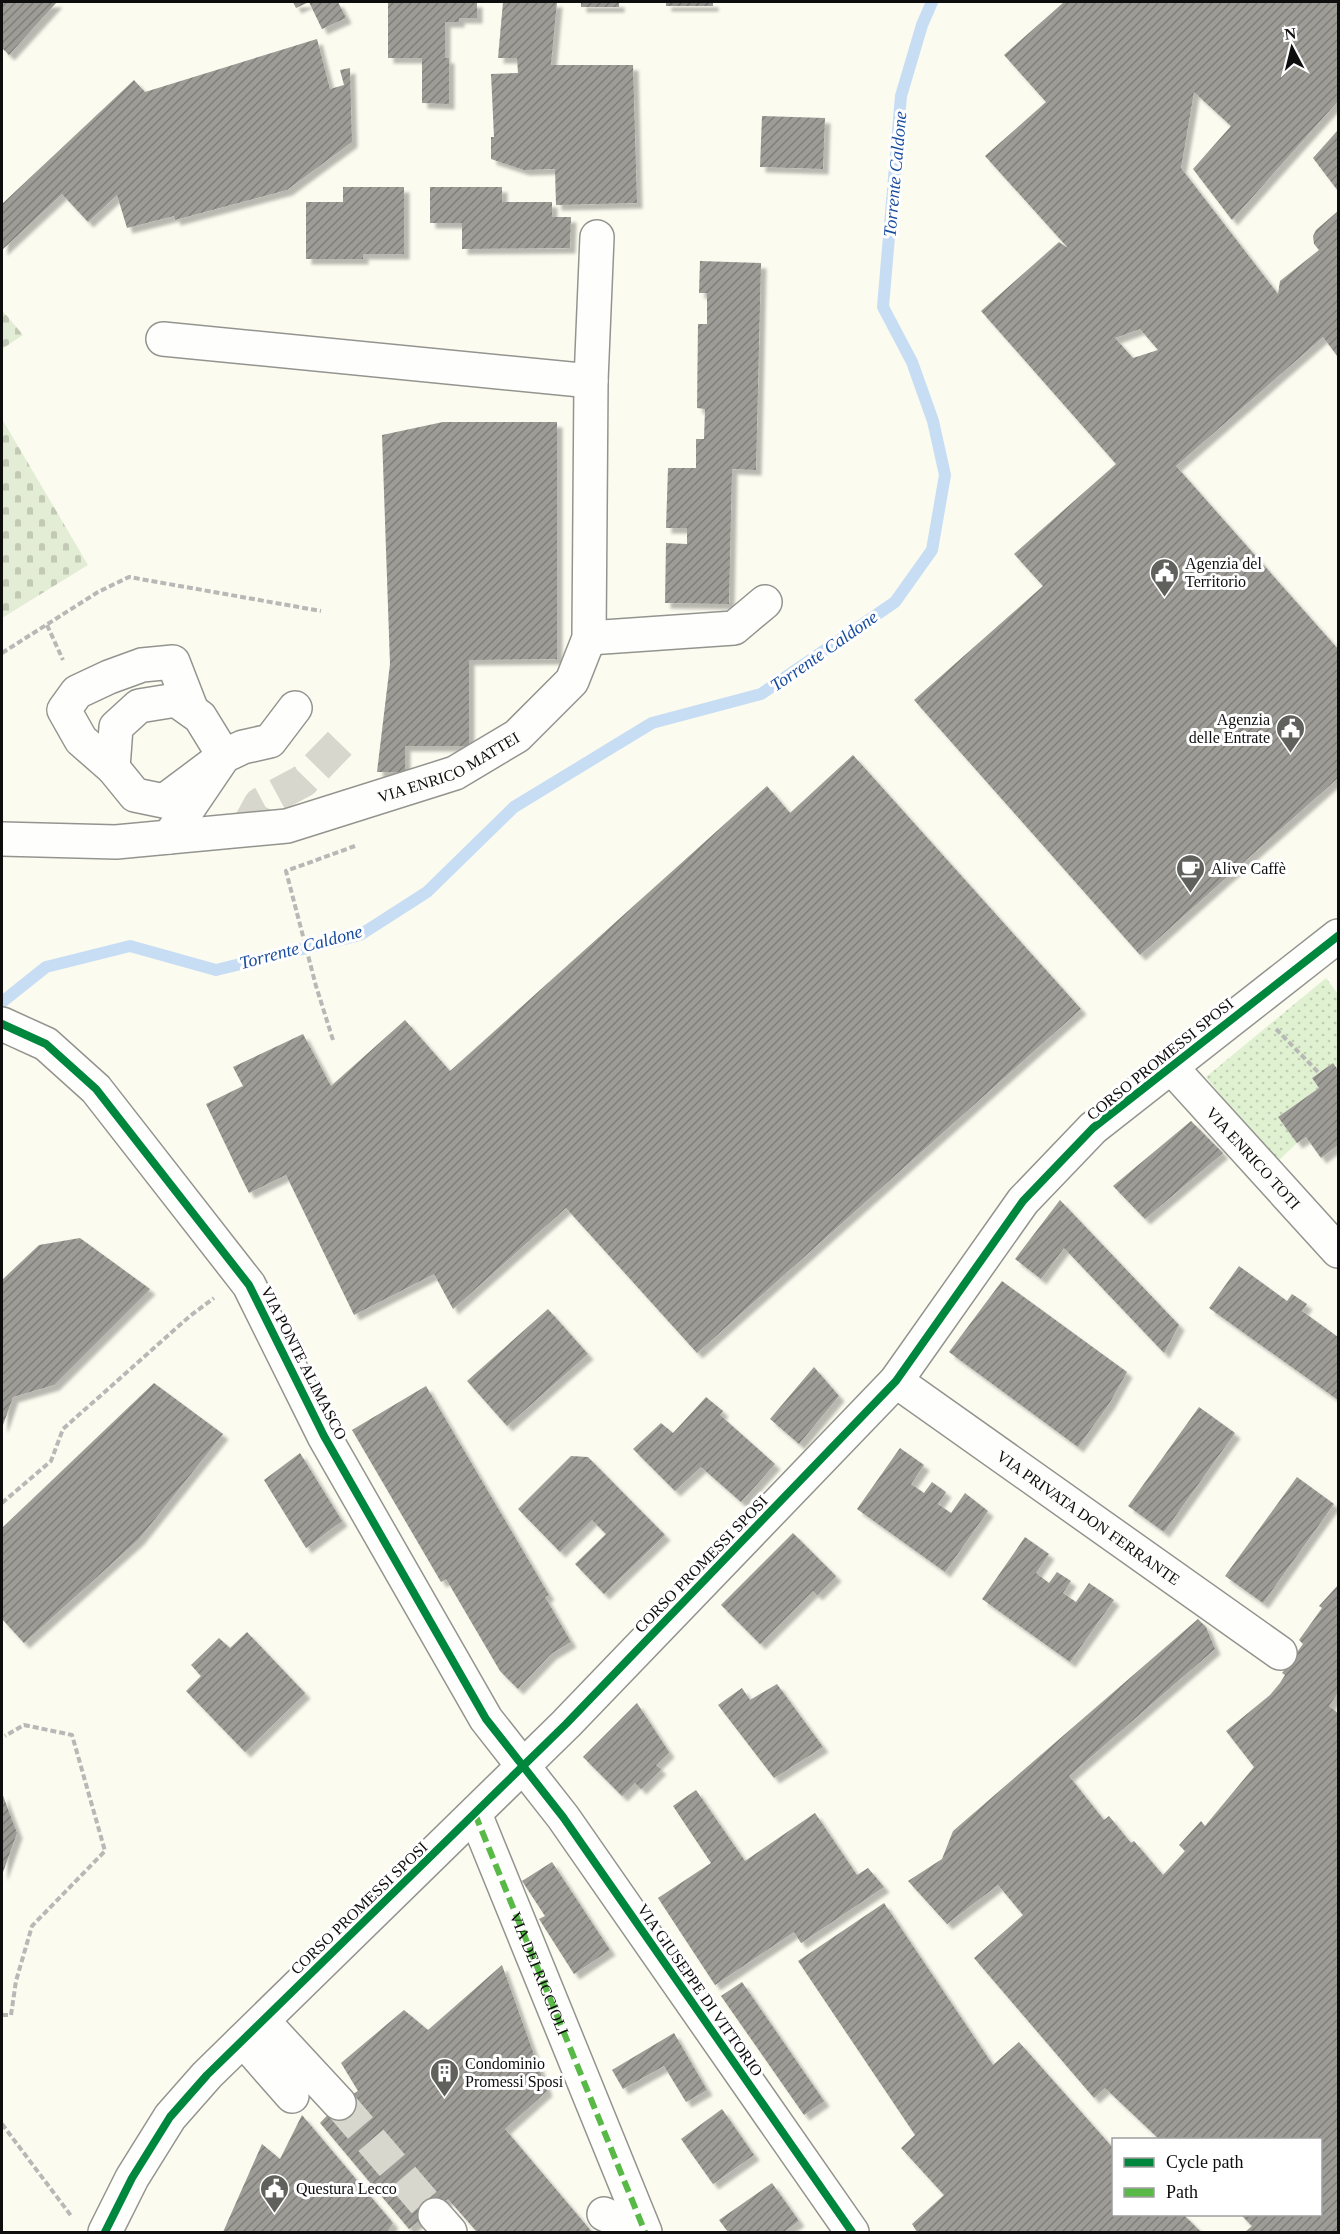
<svg xmlns="http://www.w3.org/2000/svg" width="1340" height="2234" viewBox="0 0 1340 2234" font-family="'Times New Roman',serif">
	<style>
		.cemetery { fill: url(#cemetery-stones) }
		.park { fill: url(#park-dots) }
		.lines { fill: none; stroke-linecap: round; stroke-linejoin: round }
		.stream { stroke: #c7ddf4; stroke-width: 12 }
		.building { fill: url(#building-hatch); fill-rule: evenodd; filter: url(#shadow) }
		.minor-tunnel { stroke: #d7d7ce; stroke-width: 33; stroke-dasharray: 33 16; stroke-linecap: butt }
		.minor-casing { stroke: #94948f; stroke-width: 36 }
		.path { stroke: #b8b8b6; stroke-width: 4; stroke-dasharray: 6 3; stroke-linecap: butt }
		.minor { stroke: #fefefd; stroke-width: 33 }
		.quiet { stroke: #58b947; stroke-width: 6; stroke-dasharray: 12 6; stroke-linecap: butt }
		.cycleway-casing { stroke: #fff; stroke-width: 11 }
		.cycleway { stroke: #00873e; stroke-width: 8 }
		.labels { text-anchor: middle; dominant-baseline: central; stroke-width: 6; stroke-linejoin: round; paint-order: stroke }
		.poi-label { font-size: 16px; fill: #0d0d0d; stroke: #fff; text-anchor: start }
		.street-label { font-size: 16px; fill: #0d0d0d; stroke: #fff }
		.water-label { font-size: 18px; font-style: italic; fill: #174b9e; stroke: #fff }
	</style>
	<defs>
		<pattern id="cemetery-stones" width="16" height="16" patternUnits="userSpaceOnUse" patternTransform="scale(1.5)"><rect width="16" height="16" fill="#e3ecd4"/><path d="M2 7V4a2 2 0 0 1 4 0v3zM10 15v-3a2 2 0 0 1 4 0v3z" fill="#c2c9b5"/></pattern>
		<pattern id="park-dots" width="8" height="8" patternUnits="userSpaceOnUse" patternTransform="scale(1.5)"><rect width="8" height="8" fill="#dff1d0"/><path d="M2 2h.1M6 6h.1" fill="none" stroke="#becdb1" stroke-width="1.8" stroke-linecap="round"/></pattern>
		<pattern id="building-hatch" width="6" height="6" patternUnits="userSpaceOnUse" patternTransform="scale(1.5)"><rect width="6" height="6" fill="#9e9c96"/><path d="M-1 1l2-2M0 6l6-6M5 7l2-2" fill="none" stroke="#7f7e79"/></pattern>
		<filter id="shadow"><feDropShadow dx="5.5" dy="5.5" stdDeviation="1.5" flood-color="#0004"/></filter>
	</defs>
	<rect width="100%" height="100%" fill="#fbfbf0"/>
	<g class="cemetery">
		<path d="M2,310L23,335L2,349Z"/>
		<path d="M2,419L88,565L2,618Z"/>
	</g>
	<path class="park" d="M1326,978L1338,994V1070L1333,1063L1312,1078L1319,1088L1278,1117L1297,1143L1276,1163L1206,1077Z"/>
	<g class="lines">
		<path class="stream" d="M2,1002L46,967L130,946L216,970L360,935L427,892L514,807L652,723L761,694L895,602L932,550L945,475L933,421L912,362L883,307L901,96L922,25L932,2"/>
	</g>
	<g class="building">
		<path d="M2,2H57L9,55L2,48Z"/>
		<path d="M293,2H338L346,18L322,29L309,2L296,8Z"/>
		<path d="M388,2H477V18H459V22H445V58H449V104L422,103V58H388Z"/>
		<path d="M503,2H557L551,65H633L637,203L556,205L555,169L524,170L491,159V137H494L491,74L518,73L517,58H498Z"/>
		<rect x="581" y="2" width="38" height="5"/>
		<rect x="666" y="2" width="47" height="4"/>
		<path d="M1064,2H1338V101L1232,220L1193,169L1231,126L1194,92L1181,168L1278,294L1280,281L1319,250L1314,244L1313,236L1316,230L1338,211V357L1323,337L1176,466L1338,649V778L1140,955L914,700L1043,586L1014,554L1116,464L981,311L1059,242L1068,248L985,156L1046,102L1004,55ZM1140,329L1158,350L1133,358L1115,338Z"/>
		<path d="M317,39L330,89L344,85L340,70L350,68L352,142L287,190L175,220L174,216L127,228L117,195L88,222L62,194L2,250V204L134,80L145,92Z"/>
		<path d="M762,116L825,118L823,169L760,167Z"/>
		<path d="M1338,130V191L1313,158Z"/>
		<path d="M343,187H404V254H363V259H306V202H343Z"/>
		<path d="M430,187H502V202H552V217H571L570,248L462,249V223H430Z"/>
		<path d="M700,261L761,263L756,470L732,469L729,604L665,603L666,543L687,544V528H666L668,468H696V439H704L705,409L697,408L698,324H707V293H699Z"/>
		<path d="M443,422H557V659L469,660V746H405V772H377L390,664L382,435Z"/>
		<path d="M853,755L1081,1009L697,1353L566,1208L453,1309L434,1274L354,1315L286,1175L249,1193L241,1177L206,1104L243,1086L233,1067L303,1034L331,1086L405,1020L450,1071L767,786L790,813Z"/>
		<path d="M1333,1063L1338,1070V1145L1321,1158L1306,1137L1297,1143L1278,1117L1319,1088L1312,1078Z"/>
		<path d="M1191,1121L1223,1153L1145,1219L1113,1186Z"/>
		<path d="M1060,1200L1179,1325L1164,1353L1064,1248L1041,1279L1015,1259Z"/>
		<path d="M80,1238L150,1289L54,1385L13,1397L2,1428V1280L39,1245Z"/>
		<path d="M1239,1266L1287,1301L1292,1294L1307,1304L1302,1311L1338,1337V1400L1209,1308Z"/>
		<path d="M1002,1281L1127,1372L1109,1404L1078,1447L949,1352Z"/>
		<path d="M548,1309L588,1354L507,1426L467,1381Z"/>
		<path d="M814,1367L839,1396L799,1444L770,1419Z"/>
		<path d="M154,1383L223,1434L139,1539L24,1643L2,1619V1528Z"/>
		<path d="M426,1386L549,1595L545,1597L571,1642L551,1654L518,1689L500,1671L446,1579L441,1582L352,1430Z"/>
		<path d="M706,1397L723,1411L720,1415L775,1464L741,1502L701,1467L675,1491L633,1449L661,1423L673,1433Z"/>
		<path d="M1199,1407L1235,1433L1164,1532L1128,1506Z"/>
		<path d="M900,1448L924,1465L911,1484L924,1493L932,1482L946,1492L938,1504L951,1513L965,1493L988,1511L945,1572L857,1509Z"/>
		<path d="M300,1453L342,1521L306,1548L264,1480Z"/>
		<path d="M571,1456L588,1457L665,1535L604,1594L575,1564L606,1534L592,1520L560,1552L518,1509Z"/>
		<path d="M1297,1477L1334,1504L1263,1603L1225,1576Z"/>
		<path d="M793,1533L836,1576L817,1595L813,1591L760,1644L721,1605Z"/>
		<path d="M1025,1537L1049,1554L1036,1573L1049,1583L1057,1572L1071,1581L1063,1593L1076,1602L1089,1583L1114,1600L1070,1662L982,1599Z"/>
		<path d="M1338,1585V1693L1329,1706L1338,1713V2232H1245L1252,2226L1240,2214H1320V2140H1160L1105,2088L1094,2098L974,1958L1023,1915L998,1885L947,1924L908,1881L942,1859L953,1831L1198,1619L1206,1627L1215,1649L1069,1776L1104,1820L1109,1816L1131,1843L1134,1841L1163,1875L1185,1851L1179,1845L1201,1821L1205,1826L1254,1767L1226,1731L1270,1695L1280,1683L1285,1675L1282,1673L1303,1644L1299,1640L1322,1608L1319,1606Z"/>
		<path d="M247,1632L305,1693L245,1752L186,1691L201,1676L191,1665L219,1638L230,1648Z"/>
		<path d="M777,1684L823,1747L774,1778L718,1705L742,1688L750,1700Z"/>
		<path d="M637,1703L669,1752L656,1765L661,1769L641,1789L635,1783L622,1796L583,1757Z"/>
		<path d="M696,1790L745,1861L815,1813L857,1875L868,1868L884,1887L801,1943L794,1932L715,1985L658,1898L711,1863L673,1806Z"/>
		<path d="M2,1793L17,1833L2,1875Z"/>
		<path d="M552,1862L610,1950L574,1974L539,1919L545,1916L522,1881Z"/>
		<path d="M884,1903L993,2065L1019,2042L1114,2149V2214H1183L1201,2232H917L912,2224L944,2195L901,2148L915,2135L798,1961Z"/>
		<path d="M502,1965L547,2091L505,2129L592,2232H477L448,2199L409,2229L320,2123L339,2103L358,2091L341,2063L404,2010L428,2030Z"/>
		<path d="M742,1982L824,2101L804,2115L721,1996Z"/>
		<path d="M674,2033L707,2090L686,2102L664,2066L623,2089L612,2070Z"/>
		<path d="M722,2109L754,2155L713,2184L681,2139Z"/>
		<path d="M302,2115L393,2223L387,2232H223L262,2144L280,2159Z"/>
		<path d="M772,2183L799,2221L784,2232H728L719,2220Z"/>
	</g>
	<g class="lines">
		<g class="minor-tunnel">
			<path d="M246,830L260,804L303,781L340,743"/>
			<path d="M339,2103L435,2215"/>
		</g>
		<defs>
			<g id="minor">
				<path d="M163,339L591,381"/>
				<path d="M589,638L734,628L765,602"/>
				<path d="M113,768L81,740L64,710L77,692L109,677L142,665L173,662L192,711"/>
				<path d="M169,837L224,756L164,801L135,795L113,768L116,727L139,706L176,700L200,717L224,756L243,747L270,741L295,708"/>
				<path id="s1" d="M2,839L116,842L287,826L455,773L517,736L572,681L589,638L591,381L597,237"/>
				<path d="M2,1024L46,1044L96,1089L249,1285L324,1436L486,1719L563,1817L852,2232"/>
				<path id="s2" d="M1170,1066L1338,1251"/>
				<path id="s3" d="M896,1381L1280,1653"/>
				<path id="s4" d="M475,1814L645,2232"/>
				<path d="M263,2021L339,2103"/>
				<path d="M243,2040L292,2096"/>
				<path d="M604,2214L615,2219L620,2232"/>
				<path d="M435,2215L450,2232"/>
				<path d="M105,2232L132,2178L170,2117L207,2075L566,1724L896,1381L1023,1201L1093,1128L1338,936"/>
			</g>
		</defs>
		<use href="#minor" class="minor-casing"/>
		<g class="path">
			<path d="M47,625L63,660"/>
			<path d="M2,653L98,592L129,577L321,611"/>
			<path d="M1276,1029L1319,1073"/>
			<path d="M333,1040L316,986L286,871L355,846"/>
			<path d="M2,1503L51,1461L63,1429L190,1316L214,1298"/>
			<path d="M2,2015H11L16,1981L32,1926L105,1851L72,1735L24,1725L5,1736"/>
			<path d="M2,2124L72,2217"/>
		</g>
		<use href="#minor" class="minor"/>
		<path class="quiet" d="M475,1814L645,2232"/>
		<defs>
			<g id="cycleway">
				<path d="M2,1024L46,1044L96,1089L249,1285L324,1436L486,1719L563,1817L852,2232"/>
				<path d="M105,2232L132,2178L170,2117L207,2075L566,1724L896,1381L1023,1201L1093,1128L1338,936"/>
			</g>
		</defs>
		<use href="#cycleway" class="cycleway-casing"/>
		<use href="#cycleway" class="cycleway"/>
	</g>
	<defs>
		<symbol id="civic-pin" viewBox="-11 -11 22 30"><path d="M0 17L-7.5 6A9.5 9.5 0 1 1 7.5 6Z" fill="#60605c" stroke="#fff"/><path d="M-.6-6.5H3V-4.5H.6V-3L4-1V1h2V6H-6V1h2V-1L-.6-3ZM-1.2 2.5V6h2.4V2.5Z" fill="#fff"/></symbol>
		<symbol id="cafe-pin" viewBox="-11 -11 22 30"><path d="M0 17L-7.5 6A9.5 9.5 0 1 1 7.5 6Z" fill="#60605c" stroke="#fff"/><path d="M-5.5-4.5H6V0H3Q3 3.5 0 3.5H-2.5Q-5.5 3.5-5.5 0ZM3-3.2v2h1.7v-2ZM-6 4.5H4V6H-6Z" fill="#fff"/></symbol>
		<symbol id="building-pin" viewBox="-11 -11 22 30"><path d="M0 17L-7.5 6A9.5 9.5 0 1 1 7.5 6Z" fill="#60605c" stroke="#fff"/><path d="M-4-6H4V6H1V3H-1V6H-4ZM-2.5-4.3h1.7v1.8h-1.7ZM.8-4.3h1.7v1.8H.8ZM-2.5-1h1.7V.8h-1.7ZM.8-1h1.7V.8H.8Z" fill="#fff"/></symbol>
	</defs>
	<g fill-rule="evenodd">
		<use href="#civic-pin" x="1148" y="556" width="33" height="45"/>
		<use href="#civic-pin" x="1274" y="712" width="33" height="45"/>
		<use href="#cafe-pin" x="1174" y="852" width="33" height="45"/>
		<use href="#building-pin" x="428" y="2056" width="33" height="45"/>
		<use href="#civic-pin" x="258" y="2172" width="33" height="45"/>
	</g>
	<g class="labels">
		<g class="poi-label">
			<text x="1185" y="563">Agenzia del<tspan x="1185" dy="18">Territorio</tspan></text>
			<text x="1270" y="719" text-anchor="end">Agenzia<tspan x="1270" dy="18">delle Entrate</tspan></text>
			<text x="1211" y="868">Alive Caffè</text>
			<text x="465" y="2063">Condominio<tspan x="465" dy="18">Promessi Sposi</tspan></text>
			<text x="296" y="2188">Questura Lecco</text>
		</g>
		<g class="street-label">
			<text stroke="none"><textPath href="#s1" startOffset="458">VIA ENRICO MATTEI</textPath></text>
			<text transform="translate(1160 1059) rotate(-39)">CORSO PROMESSI SPOSI</text>
			<text stroke="none"><textPath href="#s2" startOffset="124">VIA ENRICO TOTI</textPath></text>
			<text transform="translate(304 1363) rotate(63)">VIA PONTE ALIMASCO</text>
			<text stroke="none"><textPath href="#s3" startOffset="236">VIA PRIVATA DON FERRANTE</textPath></text>
			<text transform="translate(701 1564) rotate(-46)">CORSO PROMESSI SPOSI</text>
			<text transform="translate(359 1908) rotate(-44)">CORSO PROMESSI SPOSI</text>
			<text stroke="none"><textPath href="#s4" startOffset="172">VIA DEI RICCIOLI</textPath></text>
			<text transform="translate(700 1990) rotate(55)">VIA GIUSEPPE DI VITTORIO</text>
		</g>
		<g class="water-label">
			<text transform="translate(895 174) rotate(-85)">Torrente Caldone</text>
			<text transform="translate(824 651) rotate(-35)">Torrente Caldone</text>
			<text transform="translate(301 947) rotate(-15)">Torrente Caldone</text>
		</g>
	</g>
	<rect width="1340" height="2234" fill="none" stroke="#0d0d0d" stroke-width="6"/>
	<rect x="1112" y="2138" width="210" height="78" fill="#ffffff" stroke="#9e9e9e" stroke-width="1.5"/>
	<rect x="1124" y="2158" width="30" height="9" fill="#00873e" stroke="#9e9e9e" stroke-width="1.5"/>
	<text x="1166" y="2168" font-size="18" fill="#0d0d0d">Cycle path</text>
	<rect x="1124" y="2188" width="30" height="9" fill="#58b947" stroke="#9e9e9e" stroke-width="1.5"/>
	<text x="1166" y="2198" font-size="18" fill="#0d0d0d">Path</text>
	<g transform="translate(1292 48) rotate(353)" stroke="#ffffff" stroke-width="4.5" paint-order="stroke">
	<path d="M0-4.5L10 22L0 15L-10 22Z" fill="#0d0d0d"/>
	<text y="-9" font-size="16" font-weight="bold" text-anchor="middle" fill="#0d0d0d">N</text>
	</g>
</svg>
